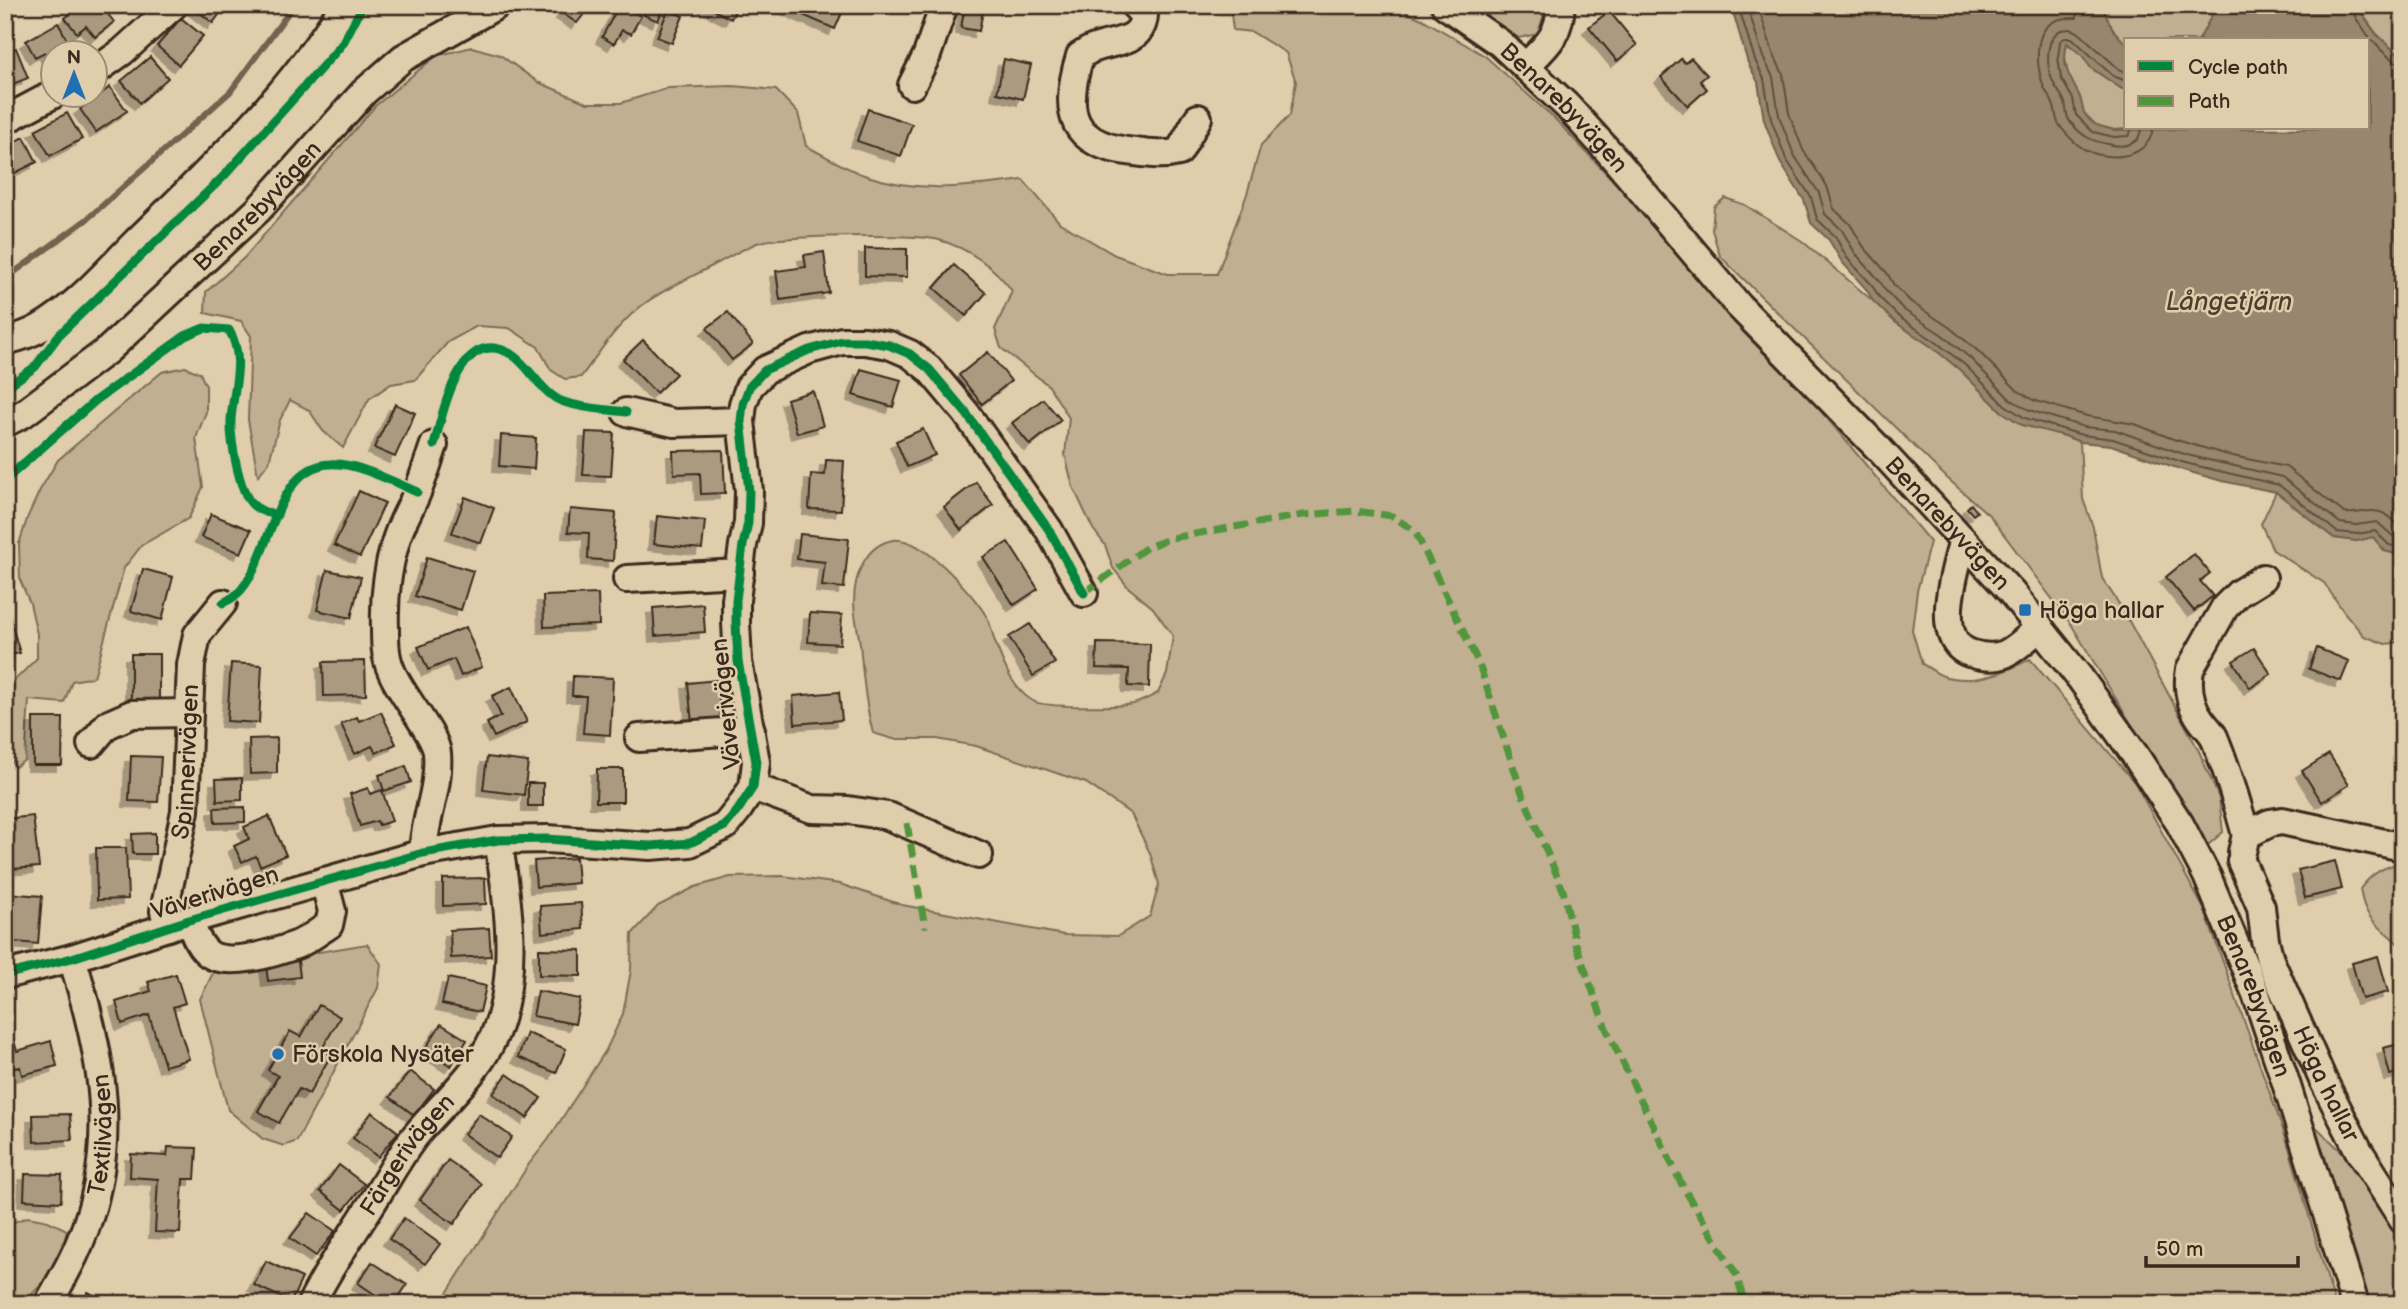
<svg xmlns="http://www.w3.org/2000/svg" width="2408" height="1309" viewBox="0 0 2408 1309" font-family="'Balsamiq Sans',sans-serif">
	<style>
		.green { fill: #c1af91; stroke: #7e6c58; stroke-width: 2 }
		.water { fill: #98876e; stroke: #73624e; stroke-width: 2 }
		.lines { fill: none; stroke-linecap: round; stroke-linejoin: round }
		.shore { stroke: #604f3e; stroke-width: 2 }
		.stream { stroke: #73624e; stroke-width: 6 }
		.building { fill: #ac9a80; stroke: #3b2a1e; stroke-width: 2; filter: url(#shadow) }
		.minor-casing { stroke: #3b2a1e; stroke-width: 32 }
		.minor { stroke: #dfcdab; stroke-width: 26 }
		.quiet { stroke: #51953d; stroke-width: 7; stroke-dasharray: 14 7; stroke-linecap: butt }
		.cycleway-casing { stroke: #dfcdab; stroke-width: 13 }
		.cycleway { stroke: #00873e; stroke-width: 9 }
		.poi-dot { fill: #1f6fb2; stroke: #dfcdab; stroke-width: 2.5 }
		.labels { text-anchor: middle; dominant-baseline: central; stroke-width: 5; stroke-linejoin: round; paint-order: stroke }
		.street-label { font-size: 24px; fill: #3b2a1e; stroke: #dfcdab }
		.poi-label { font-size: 24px; fill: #3b2a1e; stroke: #dfcdab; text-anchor: start }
		.water-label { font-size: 26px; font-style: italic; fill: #4e3d2e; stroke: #dfcdab }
	</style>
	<defs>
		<filter id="shadow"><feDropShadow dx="-6" dy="6" stdDeviation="0" flood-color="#0004"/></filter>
	</defs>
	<rect width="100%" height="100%" fill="#dfcdab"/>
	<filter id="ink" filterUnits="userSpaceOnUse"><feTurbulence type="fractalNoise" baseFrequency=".0143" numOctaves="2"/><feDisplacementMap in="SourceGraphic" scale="14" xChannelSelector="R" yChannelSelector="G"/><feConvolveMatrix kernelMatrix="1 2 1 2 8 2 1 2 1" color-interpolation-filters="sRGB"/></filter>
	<g filter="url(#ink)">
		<g class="green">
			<path d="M1230,5H1390L1422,19L1485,56L1554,118L1640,209L1821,411L1930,542L1917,591L1912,630L1922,664C1930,668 1938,675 1946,677C1976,684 2005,673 2030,659L2135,783L2204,909L2287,1141L2335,1304H440L529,1164L548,1140L606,1050L623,1014L631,970L632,934L658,906L695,887L730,877L783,876L840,884L902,905L1064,935L1118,936L1150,916L1159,884L1150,853L1131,814L1086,783L976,746L937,739H893L873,733C865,703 863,674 860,644C858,630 854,615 854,602C854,576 865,545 893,540C921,535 972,593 985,614C990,621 992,631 994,639C1002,661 1012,689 1033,701C1044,708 1118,707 1133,704C1141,702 1150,697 1158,693L1167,674L1173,636L1153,608L1128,587L1113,568L1105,545L1093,529L1073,487L1065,455L1069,418L1049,386L1001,348L995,329L1012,291C995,267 968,248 939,240C916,234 778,235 757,243C742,249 728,258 714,265C690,278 661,290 640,307C616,326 599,353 581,377L565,379L551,370L538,347L509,328L477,326L448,342L415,380L391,384L369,399L343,448L323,431L309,410L290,400L280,420L269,462L258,476L248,420L251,336L241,321L205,313L206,292L245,257L375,106L436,56L472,47L500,55L538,82L587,103H621L668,88L733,86L776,90L798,113L806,146C824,155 844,168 864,175C920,194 965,187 1023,180L1060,223L1115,255L1168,274H1217L1247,194L1261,145L1290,115L1296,82L1286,53L1252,32L1233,30Z"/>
			<path d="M1468,5H1546V7L1538,34L1519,38Z"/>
			<path d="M2101,5H2217L2199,40H2126V44L2113,30Z"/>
			<path d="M2356,5H2403V59L2376,33Z"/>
			<path d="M2066,43L2082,55L2091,68L2122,89L2126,85V128H2139L2114,130L2096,125L2082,111L2080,97L2068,77L2065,56Z"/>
			<path d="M1725,198L1745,205L1802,241L1873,301L1895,322L1932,347L1960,370L2001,411L2080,442L2083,499L2093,527L2102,578L2123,610L2198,749L2219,798L2223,832L2208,845L2195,837L2179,804L2071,624L1990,516L1947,478L1720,256L1712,230L1714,207Z"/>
			<path d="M185,367L200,373L206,386V412L196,438L203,487L189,518L142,545L124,568L94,677L72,681L64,703L29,700L25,760L15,767L5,751V710L13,682L37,658V634L30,603L20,580L19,544L28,516L40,490L58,460L127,401L162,372Z"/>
			<path d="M2276,492L2334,538L2357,541L2373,537L2385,551L2403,556V642L2385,644L2364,636L2344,612L2324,583L2273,550L2261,524Z"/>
			<path d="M2403,862V949C2381,924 2366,926 2360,889C2372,873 2383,867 2403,862Z"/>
			<path d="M367,944L381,964L378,988L297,1141L284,1146L263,1139L228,1110L200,999L215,969Z"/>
			<path d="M2305,1116L2344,1154L2403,1246V1304H2366Z"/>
			<path d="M28,1217L48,1221L67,1230C59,1270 50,1276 22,1304H5V1225Z"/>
		</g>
		<path class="water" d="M1731,5H2101L2113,30L2126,44V85L2122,89L2091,68L2082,55L2067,43C2061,68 2069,74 2079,95C2085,108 2079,111 2093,123C2099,127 2107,128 2114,130L2368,128V40H2199L2217,5H2356L2376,34L2403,59V556L2385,551L2373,537L2357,541L2334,538L2276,492L2222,481L2183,470L2111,445L2080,442L2065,436L2022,425L2001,411L1960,370L1932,347L1895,322L1873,301L1867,290L1842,262L1829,240L1811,223L1804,200L1780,162L1764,120L1758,82L1748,63Z"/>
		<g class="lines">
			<g class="shore">
				<path d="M1738,5L1755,60L1764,79L1771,119L1786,159L1811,197L1817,219L1835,236L1847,258L1872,285L1879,297L1899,317L1936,342L1965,365L2005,405L2025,418L2082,435L2113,439L2185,463L2279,485L2337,532L2357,534L2375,531L2389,545L2403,548"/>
				<path d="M1747,5L1763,57L1773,77L1779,116L1794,155L1819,193L1825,214L1842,230L1855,253L1879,280L1886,291L1904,310L1941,334L1970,358L2010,399L2029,410L2084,427L2115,430L2187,455L2282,477L2340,523L2356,525L2377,522L2394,537L2403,539"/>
				<path d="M1758,5L1773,53L1783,74L1789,113L1803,150L1827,186L1834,209L1850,224L1863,246L1887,273L1894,285L1911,302L1949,327L1978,351L2017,390L2033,400L2087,416L2135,424L2173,439L2228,455L2286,467L2344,513C2358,515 2372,507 2385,514C2392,517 2396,525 2403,528"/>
				<path d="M2077,5V18C2070,18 2062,17 2055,21C2033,31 2036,65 2043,85C2045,92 2051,97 2053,104C2056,109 2055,114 2057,120C2060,129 2070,138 2078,145C2099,162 2149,163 2153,128"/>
				<path d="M2351,5C2353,21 2387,62 2403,64"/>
				<path d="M2126,72L2119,69L2078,32L2070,29L2061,30C2044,39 2046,68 2054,84C2057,90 2063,96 2065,103C2067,110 2065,116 2071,123C2082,136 2091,141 2108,144C2119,147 2130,147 2138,139L2142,128"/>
				<path d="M2126,81L2113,76L2072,38H2065L2060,41L2058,57L2061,78L2073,99L2076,115L2093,132L2114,137L2128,136L2133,128"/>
			</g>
			<path class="stream" d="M5,279L86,220L230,92L294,5"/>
		</g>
		<g class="building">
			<path d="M82,5H101L114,22L95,37L86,26L77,33L65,18Z"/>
			<path d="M190,5H226L213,23Z"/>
			<path d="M568,5L584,14L577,23L562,13Z"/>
			<path d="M619,5L641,16L631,34L622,30L614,44L602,37Z"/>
			<path d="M648,5H664L658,21L644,15Z"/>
			<path d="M704,5H738L731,19Z"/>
			<path d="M838,5L844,8L835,29L782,6Z"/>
			<path d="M965,5L984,6L979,31L961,28Z"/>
			<path d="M668,10L683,16L672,43L657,37Z"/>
			<path d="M1609,11L1637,45L1617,61L1589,27Z"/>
			<path d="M181,18L203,36L179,65L157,46Z"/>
			<path d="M58,23L74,52H52V64L45,52L35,57L26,41Z"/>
			<path d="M16,48L28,78L5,87V52Z"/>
			<path d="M150,57L168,78L140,103L121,81Z"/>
			<path d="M1691,58L1707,75L1700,81L1707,89L1688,106L1661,77L1681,59L1685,63Z"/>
			<path d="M1004,59L1031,65L1023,99L997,93Z"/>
			<path d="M110,87L127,111L96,132L80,109Z"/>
			<path d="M868,109L912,124L901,156L857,141Z"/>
			<path d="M67,113L82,139L50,156L35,130Z"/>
			<path d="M24,137L37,162L5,178V146Z"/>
			<path d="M865,248L907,249V277L865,276Z"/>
			<path d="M824,252L829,293L780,300L776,271L806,267L804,255Z"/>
			<path d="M954,265L986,293L966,316L934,288Z"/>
			<path d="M728,312L753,344L732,360L707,328Z"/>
			<path d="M643,340L676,374L656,393L623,359Z"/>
			<path d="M988,352L1011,381L982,404L959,375Z"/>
			<path d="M861,369L901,380L893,407L853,395Z"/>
			<path d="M813,391L823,426L797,433L787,399Z"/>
			<path d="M1043,399L1061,420L1030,445L1012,423Z"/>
			<path d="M395,404L415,413L395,457L374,448Z"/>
			<path d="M923,429L935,455L907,467L896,441Z"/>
			<path d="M586,432L614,433L611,476L583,475Z"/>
			<path d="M501,435L536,438L534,469L499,466Z"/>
			<path d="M723,450L725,493L701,494L700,473L674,474L673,451Z"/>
			<path d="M826,460L844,461L841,510L809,509L811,474L825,475Z"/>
			<path d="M976,482L993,505L961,530L944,507Z"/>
			<path d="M359,491L385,503L360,557L334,545Z"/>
			<path d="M465,497L494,508L481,543L452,533Z"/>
			<path d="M1971,504L1977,512L1973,515L1967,508Z"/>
			<path d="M570,509L616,513L613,561L588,559L589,533L568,532Z"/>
			<path d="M211,514L251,530L241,553L201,537Z"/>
			<path d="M657,516L705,521L702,549L654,544Z"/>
			<path d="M800,534L849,539L844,588L822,586L825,562L797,559Z"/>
			<path d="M1008,542L1038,589L1014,605L983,557Z"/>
			<path d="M2194,554L2210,573L2200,581L2213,596L2194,611L2166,577Z"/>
			<path d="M427,557L473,571L461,610L415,596Z"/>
			<path d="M143,569L173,577L162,620L131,611Z"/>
			<path d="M327,570L361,577L351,618L317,610Z"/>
			<path d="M598,594L599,625L544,627L543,596Z"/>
			<path d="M5,602L20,653L5,656Z"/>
			<path d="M703,604L705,632L655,636L653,608Z"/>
			<path d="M810,613L842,615L840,644L808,642Z"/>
			<path d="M1030,624L1055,663L1033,676L1009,637Z"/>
			<path d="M466,627L482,667L461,676L454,659L428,670L418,647Z"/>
			<path d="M1097,643L1150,644L1149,687L1128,686L1129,669L1096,668Z"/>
			<path d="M2254,648L2271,674L2250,688L2233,661Z"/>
			<path d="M2317,648L2349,661L2341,681L2309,669Z"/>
			<rect x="131" y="654" width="28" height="48"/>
			<path d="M365,661L366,695L324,696L323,662Z"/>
			<path d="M231,663L262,665L259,723L227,721Z"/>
			<path d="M573,676L613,678L610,735L583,733L586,696H572Z"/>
			<path d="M717,680L721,721L692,723L688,683Z"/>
			<path d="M511,687L527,722L494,737L487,723L501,716L492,696Z"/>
			<path d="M839,692L842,720L795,724L793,696Z"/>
			<path d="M381,712L396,744L376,753L372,746L355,754L341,724L357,717L359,721Z"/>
			<path d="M33,718H63L62,765H33Z"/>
			<path d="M277,738V773L250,774L249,739Z"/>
			<path d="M2329,754L2349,785L2322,802L2302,771Z"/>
			<path d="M131,756L161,757L158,802L129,801Z"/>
			<path d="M487,757L528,762L524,795L483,790Z"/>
			<path d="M406,766L411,782L384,791L379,775Z"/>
			<path d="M597,769H623V802H596Z"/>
			<path d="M242,778V800L217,801L216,779Z"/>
			<rect x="528" y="783" width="15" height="23"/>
			<path d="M368,788L370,794L382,790L392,821L379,825L377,821L360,826L350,794Z"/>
			<path d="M245,807V822L215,823L214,808Z"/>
			<path d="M33,816L39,867L12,869L9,836L5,837V819Z"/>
			<path d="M269,816L286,855L260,866L256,856L242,862L234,846L249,839L244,827Z"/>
			<path d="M155,833V854H133L132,834Z"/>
			<path d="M96,848H126L128,899L97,900Z"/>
			<path d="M576,858L578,883L536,887L534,861Z"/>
			<path d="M2335,861L2342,889L2305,898L2298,870Z"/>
			<path d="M485,878L486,904L443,906V879Z"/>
			<path d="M6,893L42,896L38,944L5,941Z"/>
			<path d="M581,903L583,929L542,933L540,906Z"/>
			<path d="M489,928L491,956L451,958L450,930Z"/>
			<path d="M539,949L581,950V976L539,975Z"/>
			<path d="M2378,956L2388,992L2362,999L2352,963Z"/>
			<path d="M298,961L300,977L268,981L266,965Z"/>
			<path d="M176,974L185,1003L173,1007L189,1059L165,1066L149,1015L122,1024L116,1002L151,991L148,982Z"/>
			<path d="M448,978L486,986L480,1012L442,1004Z"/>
			<path d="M538,991L580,999L575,1024L533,1016Z"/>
			<path d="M319,1005L340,1017L322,1049L331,1055L309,1094L299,1089L279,1123L258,1111L278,1076L268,1070L290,1031L301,1037Z"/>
			<path d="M441,1024L467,1040L451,1066L425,1049Z"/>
			<path d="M527,1033L566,1049L556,1073L518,1057Z"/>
			<path d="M14,1041L17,1051L51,1041L57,1066L22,1075L20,1067L5,1070V1043Z"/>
			<path d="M2403,1043V1071L2390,1075L2383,1048Z"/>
			<path d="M410,1071L434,1089L414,1115L390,1097Z"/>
			<path d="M507,1074L541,1098L527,1118L493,1094Z"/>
			<path d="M372,1112L398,1132L378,1157L353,1138Z"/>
			<path d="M70,1114L72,1140L34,1142L33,1115Z"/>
			<path d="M479,1114L512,1137L497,1158L464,1134Z"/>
			<path d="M168,1147L197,1148L195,1179H183L180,1233L155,1232L158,1179L130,1177L131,1154L167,1156Z"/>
			<path d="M448,1160L482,1184L454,1224L420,1200Z"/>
			<path d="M339,1165L364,1184L344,1210L320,1191Z"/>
			<path d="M25,1174L62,1175L61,1202L24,1200Z"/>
			<path d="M309,1213L335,1231L316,1256L290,1238Z"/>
			<path d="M404,1218L440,1244L425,1264L389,1239Z"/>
			<path d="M266,1261L302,1278L291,1302L254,1285Z"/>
			<path d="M372,1262L407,1285L394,1304H389L358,1283Z"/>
			<path d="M88,1292L110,1304H81Z"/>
		</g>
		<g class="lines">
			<defs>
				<g id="minor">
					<path d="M1134,5L1144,15C1142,43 1116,40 1095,48C1090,49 1085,53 1080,56C1062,113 1071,146 1135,152C1150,154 1164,156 1179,152L1198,118"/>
					<path id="s1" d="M1445,5L1500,43L1567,106L1609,152L1739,306L1881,451L2011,592L2080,678L2135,755L2180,824L2207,876L2256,994L2285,1080L2355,1304"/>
					<path d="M1526,66C1547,45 1559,37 1561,5"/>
					<path d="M94,72L122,52L174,5"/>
					<path d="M912,85L927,55L944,5"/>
					<path d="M5,120L54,94"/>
					<path d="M5,341C17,338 30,334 40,328C77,306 106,272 136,242C211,169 290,95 344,5"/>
					<path d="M626,412L674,423L741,421"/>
					<path id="s2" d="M5,423L23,414L108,350L258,210L364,92L403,58L497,5"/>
					<path d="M1963,540C1956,568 1930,644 1973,654C1983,657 1995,658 2005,654C2018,648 2030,635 2040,627"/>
					<path d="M627,579L740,573"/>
					<path d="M639,738L751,730"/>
					<path d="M91,744L107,725L132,714L189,713"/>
					<path d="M753,787L812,809L848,810L888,816L979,855"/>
					<path d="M2246,835C2237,802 2227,769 2214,737C2211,731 2205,726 2201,720C2190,705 2187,687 2190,669L2225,607L2239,593L2263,578"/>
					<path d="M2242,852L2246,835L2270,823L2282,821L2403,847"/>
					<path d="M423,853C424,819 440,788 437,753C435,733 400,694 391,670C385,657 385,642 385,628C384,600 387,571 395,544C399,527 409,511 416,495C423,479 428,462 434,445"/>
					<path id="s3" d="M2241,861L2261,907L2265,940L2270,960L2323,1080L2359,1151L2403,1220"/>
					<path d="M189,920C194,932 198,946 209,954C228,967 275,953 296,945C307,941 318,932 329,925L332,911L324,881"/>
					<path id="s4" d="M168,927L164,911L185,811L191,665L197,635L223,603"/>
					<path d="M5,975L72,958L189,920L423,853L498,840L547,839L650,846L690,843L725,826L738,810L753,787L756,762L738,661L736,623V600L743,545L748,523L749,491L741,421L743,404L749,387L765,370L809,350L842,341H865L889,345L910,354L929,369L966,413L1049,530L1084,593"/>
					<path id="s5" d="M48,1304C59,1284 72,1263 80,1242C121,1144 102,1054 72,958"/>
					<path id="s6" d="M311,1304C327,1270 349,1240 369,1208C384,1185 398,1158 415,1136C444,1101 483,1070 498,1026C518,967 508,900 498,840"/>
				</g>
			</defs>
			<use href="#minor" class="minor-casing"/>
			<use href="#minor" class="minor"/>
			<g class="quiet">
				<path d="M2402,5L2403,6"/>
				<path d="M1084,593L1147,547L1172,538L1303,515L1356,511L1392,516L1415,531L1479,664L1522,793L1563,890L1576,944L1605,1026L1683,1187L1736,1274L1745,1304"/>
				<path d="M907,823L925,928"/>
			</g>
			<defs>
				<g id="cycleway">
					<path d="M5,388L35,367L59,335L223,177L331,57L343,43L363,5"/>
					<path d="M434,445C443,414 459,324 511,354C529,365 538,388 557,399C570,407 609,410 626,412"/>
					<path d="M5,480L96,400L185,336L204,328L229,330C246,359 233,389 231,420C230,439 239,491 252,504C259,511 268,513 277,515"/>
					<path d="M223,603C228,600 233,598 237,594C271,563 273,466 330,464C356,462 393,482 417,492"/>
					<path d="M5,975L72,958L189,920L423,853L498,840L547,839L650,846L690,843L725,826L738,810L753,787L756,762L738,661L736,623V600L743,545L748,523L749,491L741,421L743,404L749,387L765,370L809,350L842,341H865L889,345L910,354L929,369L966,413L1049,530L1084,593"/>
				</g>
			</defs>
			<use href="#cycleway" class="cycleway-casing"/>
			<use href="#cycleway" class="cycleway"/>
		</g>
	</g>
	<g class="poi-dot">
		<rect x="2018" y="603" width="14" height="14" rx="3.5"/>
		<circle cx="278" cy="1054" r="7"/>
	</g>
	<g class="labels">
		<g class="street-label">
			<text stroke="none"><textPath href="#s1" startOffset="158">Benarebyvägen</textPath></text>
			<text stroke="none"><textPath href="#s2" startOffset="334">Benarebyvägen</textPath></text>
			<text stroke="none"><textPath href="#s1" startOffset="724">Benarebyvägen</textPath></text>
			<text transform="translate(726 704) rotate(-96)">Väverivägen</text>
			<text stroke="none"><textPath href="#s4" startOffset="168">Spinnerivägen</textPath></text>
			<text transform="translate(215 893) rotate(-17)">Väverivägen</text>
			<text stroke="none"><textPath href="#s1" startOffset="1292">Benarebyvägen</textPath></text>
			<text stroke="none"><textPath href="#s3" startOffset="240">Höga hallar</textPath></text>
			<text stroke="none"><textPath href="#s5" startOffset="180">Textilvägen</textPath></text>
			<text stroke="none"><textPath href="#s6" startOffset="178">Färgerivägen</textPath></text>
		</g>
		<g class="poi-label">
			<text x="2039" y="610">Höga hallar</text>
			<text x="292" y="1054">Förskola Nysäter</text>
		</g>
		<g class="water-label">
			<text x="2229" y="302">Långetjärn</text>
		</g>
	</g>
	<rect width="2408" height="1309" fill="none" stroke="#dfcdab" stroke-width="28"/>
	<rect x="14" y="14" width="2380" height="1281" fill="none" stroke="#3b2a1e" stroke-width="2.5" filter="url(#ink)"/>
	<rect x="2124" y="38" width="245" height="91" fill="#dfcdab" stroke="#9d8c73" stroke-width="2"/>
	<rect x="2138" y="61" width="35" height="10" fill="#00873e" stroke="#9d8c73" stroke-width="2"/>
	<text x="2188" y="74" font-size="21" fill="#3b2a1e">Cycle path</text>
	<rect x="2138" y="96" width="35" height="10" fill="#51953d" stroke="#9d8c73" stroke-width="2"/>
	<text x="2188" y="108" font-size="21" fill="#3b2a1e">Path</text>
	<g transform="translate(74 74)"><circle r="33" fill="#dfcdab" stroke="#9d8c73" stroke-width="2"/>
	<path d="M0-5L12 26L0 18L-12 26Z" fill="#1f6fb2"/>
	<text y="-10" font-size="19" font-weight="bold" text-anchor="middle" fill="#3b2a1e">N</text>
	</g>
	<path d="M2146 1256v10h152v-10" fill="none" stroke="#3b2a1e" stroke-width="3.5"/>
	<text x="2156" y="1256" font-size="21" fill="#3b2a1e" stroke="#dfcdab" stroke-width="5" paint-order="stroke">50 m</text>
</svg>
